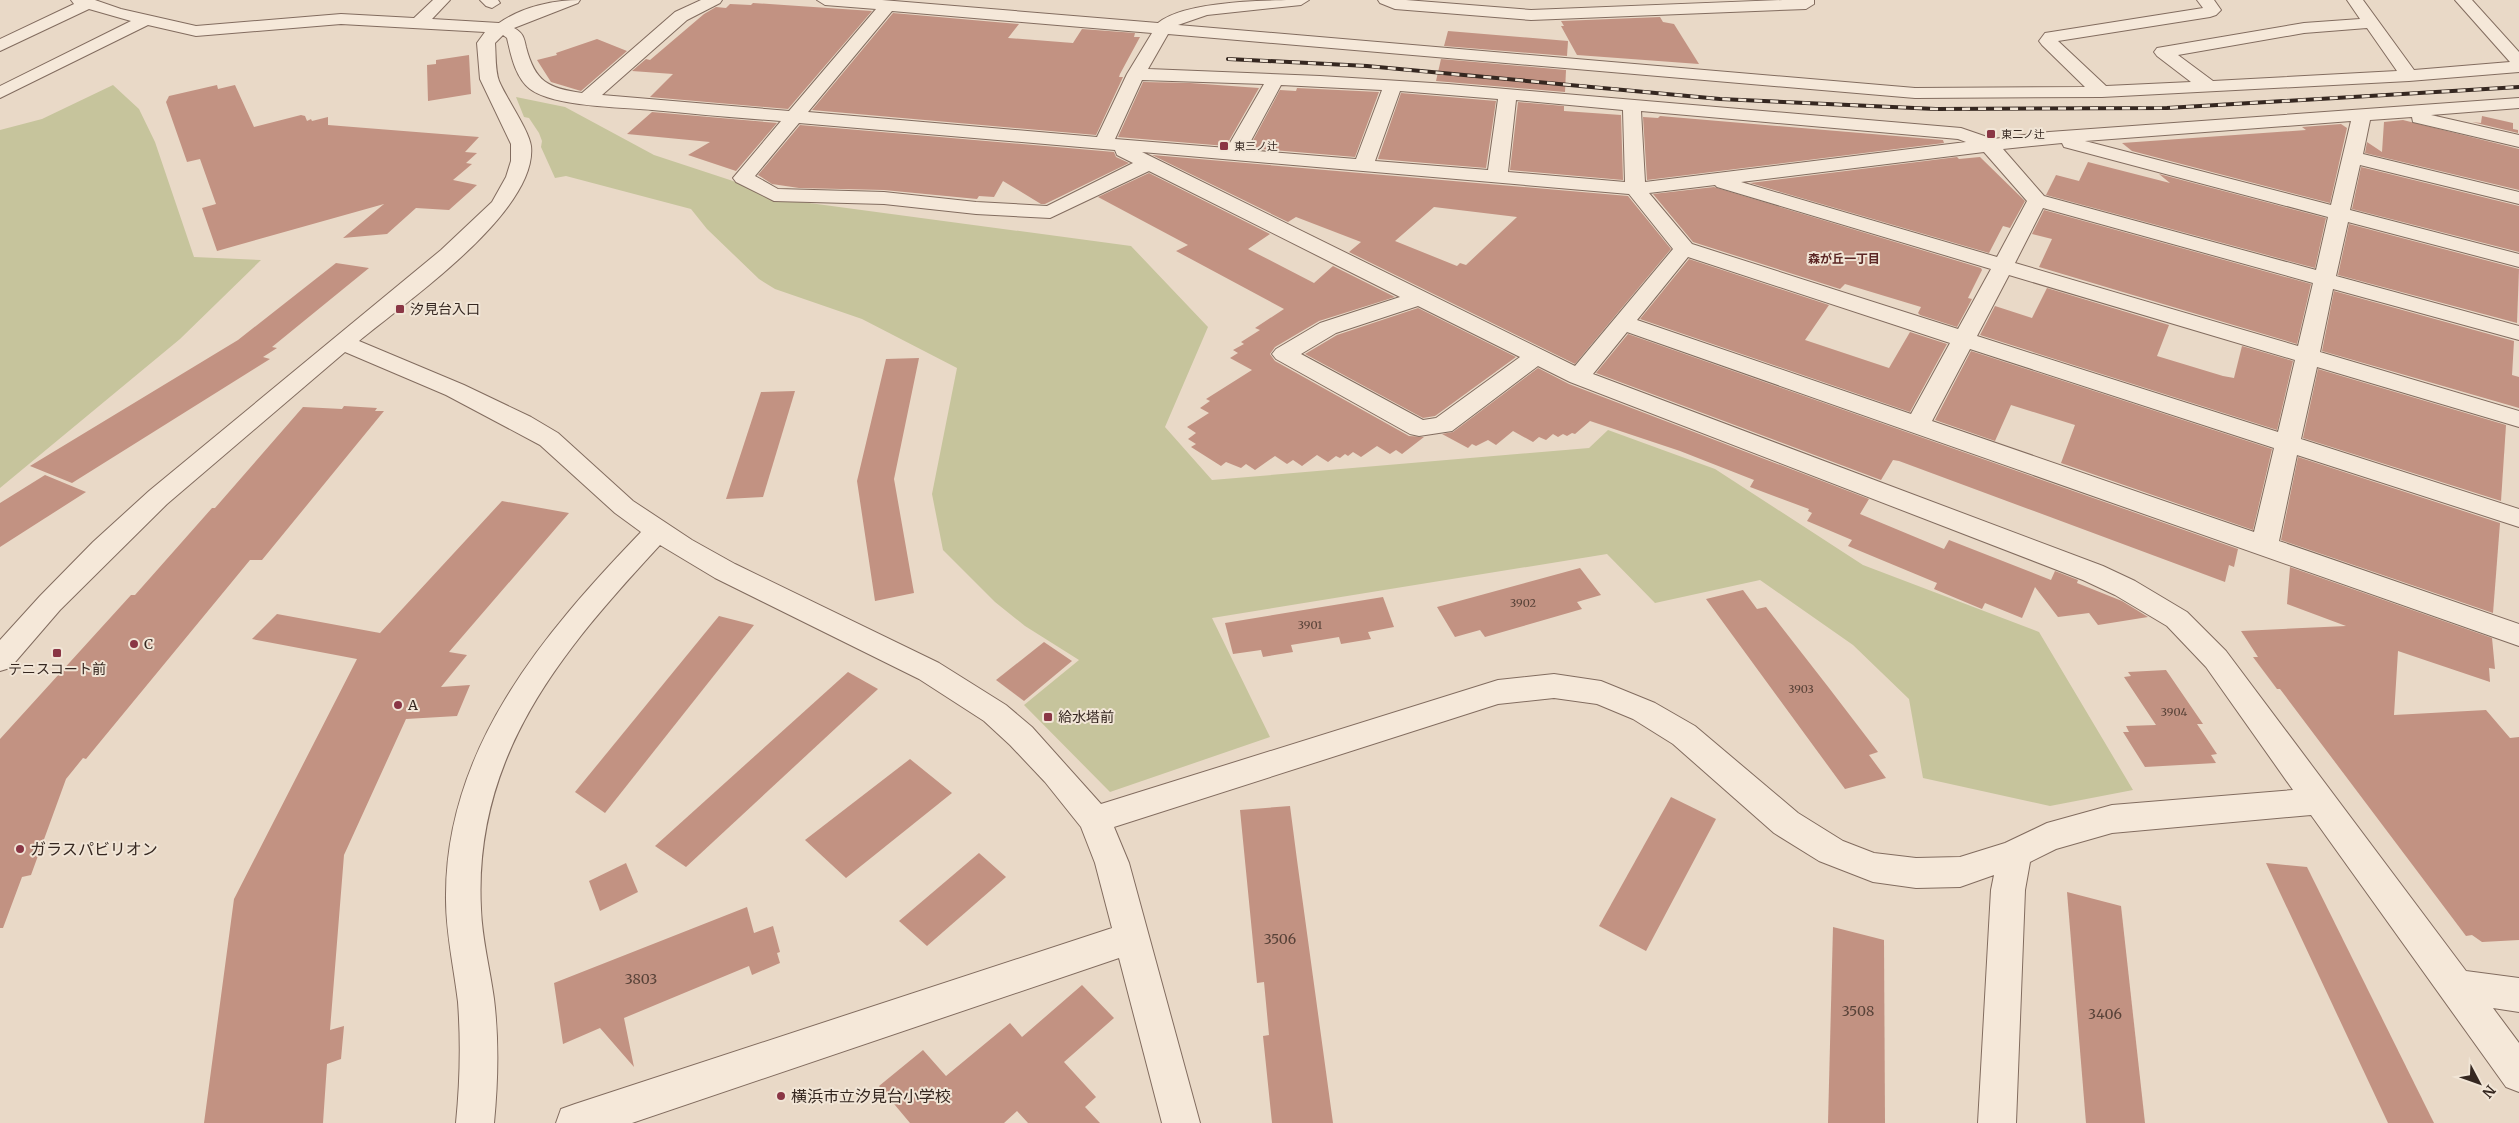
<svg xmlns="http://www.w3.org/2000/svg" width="2519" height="1123" viewBox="0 0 2519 1123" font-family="Merriweather,'Noto Sans JP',serif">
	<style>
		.green { fill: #c6c49c }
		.building { fill: #c29282; fill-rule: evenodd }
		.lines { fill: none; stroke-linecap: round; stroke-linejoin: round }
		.minor-casing { stroke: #826c5f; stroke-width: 2 }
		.minor { fill: #f5e8d9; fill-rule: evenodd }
		.rail-casing { stroke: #352720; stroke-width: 4 }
		.rail { stroke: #f1e5d6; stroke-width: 2.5; stroke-dasharray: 8; stroke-linecap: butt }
		.poi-dot { fill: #8a3645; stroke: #f1e5d6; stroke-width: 2 }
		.labels { text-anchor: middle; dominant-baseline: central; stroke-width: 4; stroke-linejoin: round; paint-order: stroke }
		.far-poi-label { font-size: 11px; fill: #352720; stroke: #f1e5d6; text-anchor: start }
		.number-label { font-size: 11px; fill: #584238 }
		.far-neighbourhood-label { font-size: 12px; font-weight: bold; fill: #5c2725; stroke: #f1e5d6 }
		.poi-label { font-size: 14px; fill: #352720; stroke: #f1e5d6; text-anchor: start }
		.near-number-label { font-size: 14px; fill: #584238 }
		.near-poi-label { font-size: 16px; fill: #352720; stroke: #f1e5d6; text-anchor: start }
	</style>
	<rect width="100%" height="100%" fill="#e9d9c7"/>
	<g class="green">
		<path d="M113,85L139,109L155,142L194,257L261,260L180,339L0,488V130L42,119Z"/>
		<path d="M516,97L565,107L654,155L733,181L772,198L1131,246L1208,327L1165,427L1212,480L1589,448L1608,430L1715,469L1863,565L2039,632L2133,790L2050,806L1923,778L1909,699L1853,645L1760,580L1655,603L1607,554L1212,618L1270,737L1110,792L1024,705L1079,660L1025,626L995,602L943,550L932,494L957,368L862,319L775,289L759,279L707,229L691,209L566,176L555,178L541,147L542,141L539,133L529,118L524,117Z"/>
	</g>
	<g class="building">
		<path d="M753,3L872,11L788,109L650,97L673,74L632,71L646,59L650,60L704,14L716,7L726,8L730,4L751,5Z"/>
		<path d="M893,13L1019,24L1008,38L1073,43L1082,29L1135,33L1134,37H1140L1120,74L1119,77H1123L1096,135L812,110Z"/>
		<path d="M1660,17L1663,22L1674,24L1699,64L1577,55L1561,26H1564L1561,21Z"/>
		<path d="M1448,31L1568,41L1567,56L1444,46Z"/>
		<path d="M597,39L627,51L581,91L551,82L537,60L557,55L556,53Z"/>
		<path d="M469,55L471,94L428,101L427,65L436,64V60Z"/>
		<path d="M1441,59L1566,70L1565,92L1436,81Z"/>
		<path d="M1143,82L1190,83L1259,88L1226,146L1118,137Z"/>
		<path d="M217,85L218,89L235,85L254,127L301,115L305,116L307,121L311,119L312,121L328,117V125L479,137L465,152L477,153L466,163L472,164L453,180L477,185L449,210L416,208L387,234L343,238L384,204L217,251L202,208L216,204L200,159L187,162L166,102L169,96Z"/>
		<path d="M1297,88L1379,92L1355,157L1249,148L1280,90L1296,91Z"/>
		<path d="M1401,93L1496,101L1486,168L1378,159Z"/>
		<path d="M1518,102L1564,106V111L1621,115L1623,180L1510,170Z"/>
		<path d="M652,112L732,119L777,123L736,171L688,155L710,142L627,134Z"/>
		<path d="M1660,116L1943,140L1944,143L1647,180L1643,117L1658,118Z"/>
		<path d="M2482,116L2513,123V129L2518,130V133L2472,122L2481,123Z"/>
		<path d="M2403,120L2519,149V190L2365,153L2367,142L2382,152L2384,122Z"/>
		<path d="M2341,124L2347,128L2330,203L2132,151L2122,143L2306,130L2302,127Z"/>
		<path d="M800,125L1114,152L1116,157L1129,163L1045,204H1041L1003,181L994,197L979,196L977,199L884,190L799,188L772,184L758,175Z"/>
		<path d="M1152,155L1628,196L1671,249L1575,364L1349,252L1361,242L1296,217L1288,222ZM1434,207L1517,217L1466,265L1460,263L1457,266L1395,241Z"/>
		<path d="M1957,157L1959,159L1980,157L2025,201L2010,228L2003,226L1989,253L1750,183Z"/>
		<path d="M2088,162L2170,183L2159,174L2326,218L2315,268L2046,195L2056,175L2079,181Z"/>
		<path d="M2361,167L2519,206V252L2352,209Z"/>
		<path d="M1149,173L1270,234L1248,249L1314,283L1333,266L1395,297L1319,321L1275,347L1270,354L1275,361L1409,436L1424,437L1402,454L1396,450L1390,454L1377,446L1361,457L1353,452L1348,456L1345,454L1340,458L1336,456L1328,462L1317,455L1302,466L1293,460L1287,464L1275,456L1255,470L1246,464L1241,468L1226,462L1221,466L1191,447L1196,444L1188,439L1196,433L1187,427L1209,413L1200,408L1210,401L1206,399L1252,370L1230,358L1238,353L1233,350L1244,344L1241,342L1260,330L1255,328L1284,309L1176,251L1188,245L1098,197Z"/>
		<path d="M1714,187L1981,268L1982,270L1968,298L1972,299L1957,327L1920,315L1918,313L1921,307L1845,284L1840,289L1693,242L1653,194Z"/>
		<path d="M2044,210L2311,284L2297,344L2039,267L2052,239L2032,234Z"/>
		<path d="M2349,224L2519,269L2517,323L2338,275Z"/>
		<path d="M1689,259L1829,305L1805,340L1889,368L1910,332L1947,344L1910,412L1640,319Z"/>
		<path d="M336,263L369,268L272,347L277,348L263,357L270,359L72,483L30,466L238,340Z"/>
		<path d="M2047,288L2169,325L2157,356L2223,376L2234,378L2242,346L2293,361L2277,430L1980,335L1995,306L2032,318Z"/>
		<path d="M2334,291L2514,341L2512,375L2519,377V408L2322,351Z"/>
		<path d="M1418,308L1516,357L1435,416L1423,418L1305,354L1337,335Z"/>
		<path d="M1628,334L2238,549L2234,567L2229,565L2225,582L1899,461L1893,460L1881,480L1596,373Z"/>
		<path d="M1971,351L2272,449L2253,530L2061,463L2075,425L2011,405L1995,441L1935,420Z"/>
		<path d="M919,358L894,479L914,593L875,601L857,481L886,359Z"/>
		<path d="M1538,368L1569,384L1869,499L1860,514L1944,549L1949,540L2051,580L2055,571L2078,580L2077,583L2122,601L2148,617L2098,625L2089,613L2058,617L2035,587L2022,618L1985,603L1982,609L1934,589L1937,583L1848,546L1852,540L1807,521L1812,513L1808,511L1809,509L1750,487L1754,480L1680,451L1590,421L1575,434L1572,433L1567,436L1563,434L1558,437L1553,434L1546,440L1539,437L1533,442L1513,431L1496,445L1488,440L1476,446L1472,444L1468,448L1442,434L1453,432Z"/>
		<path d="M2318,369L2506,425L2501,501L2303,438Z"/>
		<path d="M795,391L763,497L726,499L761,392Z"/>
		<path d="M344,406L377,408L375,411H384L262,560H250L86,759L83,758L66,779L31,875L22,877L3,928H0V739L131,595H135L212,508H215L303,407L342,409Z"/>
		<path d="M2298,457L2500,523L2493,613L2281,540Z"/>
		<path d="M45,475L86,492L0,547V503Z"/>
		<path d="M502,501L569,513L449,652L467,655L441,687L470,685L457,716L406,719L344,855L330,1030L344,1026L341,1059L327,1064L323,1123H204L234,899L357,659L252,639L277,614L380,633Z"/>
		<path d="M2290,567L2492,638L2495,669L2489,668L2490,682L2398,651L2394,715L2486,710L2510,738L2519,737V940L2482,942L2472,935L2466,936L2280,689H2277L2253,657H2258L2241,631L2346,626L2287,604Z"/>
		<path d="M1580,568L1601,595L1577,602L1582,609L1485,637L1480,630L1455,637L1437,607Z"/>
		<path d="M1743,590L1757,609L1766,607L1829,688L1878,752L1869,755L1886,778L1845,789L1706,599Z"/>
		<path d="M1383,597L1394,627L1368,632L1371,639L1341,644L1339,637L1291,645L1293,652L1263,657L1261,650L1233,654L1225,623Z"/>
		<path d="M719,616L754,625L605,813L575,792Z"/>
		<path d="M1044,642L1072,661L1024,701L996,680Z"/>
		<path d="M2166,670L2203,724H2197L2217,754L2211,755L2216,763L2145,767L2123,732H2129L2126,726L2156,725L2124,677L2131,676L2128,672Z"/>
		<path d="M848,672L878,689L686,867L655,846Z"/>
		<path d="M910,759L952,793L846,878L805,840Z"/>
		<path d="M1671,797L1716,819L1646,951L1599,926Z"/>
		<path d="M1290,806L1297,860L1333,1123H1272L1263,1036L1269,1035L1264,982L1257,983L1240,810Z"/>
		<path d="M979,853L1006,877L927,946L899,921Z"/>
		<path d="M626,863L638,892L600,911L589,881Z"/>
		<path d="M2266,863L2307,867L2434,1123H2388Z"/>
		<path d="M2067,892L2121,906L2145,1123H2086Z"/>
		<path d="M747,907L754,933L773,926L780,952L777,953L780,963L752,975L749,966L624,1018L634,1067L600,1028L563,1044L554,983Z"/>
		<path d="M1833,927L1884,940L1885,1123H1828Z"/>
		<path d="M1082,985L1114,1018L1064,1062L1096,1097L1085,1107L1100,1123H1028L1017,1111L1004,1123H910L879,1086L923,1050L946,1076L1010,1023L1022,1037Z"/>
	</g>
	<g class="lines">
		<defs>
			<g id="minor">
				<path d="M71,0H95L121,9L196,26L341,14L414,18L433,0H450L432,19L499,23C522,7 553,0 580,0L578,3L514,28C523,33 524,37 526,47C535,82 548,88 582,93L675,12L701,0H722L720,3L687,20L602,95L789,111L876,9L825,5L817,0H882L1158,23C1185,0 1272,0 1309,0L1301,5L1207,15L1178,25L1915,88L2085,87L2042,45L2039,41L2045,33L2203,8L2197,0H2214L2221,10L2216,15L2210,17L2058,41L2106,86L2191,82L2157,56L2154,52L2157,48L2304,23L2360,19L2347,0H2363L2414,70L2510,62L2455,0H2472L2519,52V72L2409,81L2102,97L1915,98L1168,34L1148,69L1320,76L1448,84L1961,128L1993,139L2049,132L2519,98V108L2431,115L2519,135V147L2413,122L2412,117L2370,120L2363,154L2519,192V204L2360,165L2350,210L2519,254V267L2348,222L2336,276L2519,326V340L2333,289L2320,352L2519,411V427L2317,367L2301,439L2519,509V527L2297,455L2279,541L2519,624V646L1627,332L1593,374L2103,566L2135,581L2187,612L2226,651L2466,971L2519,978V1012L2493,1008L2519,1043V1092L2506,1087L2311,815L2112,833L2056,849L2030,862L2025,890L2016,1123H1978L1991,890L1994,875L1960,887L1916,888L1873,882L1819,861L1774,833L1673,744L1633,719L1597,704L1554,698L1498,704L1114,827L1129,863L1200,1123H1162L1119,958L632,1123H556L561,1109L575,1104L1112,928L1095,863L1081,827L1045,782L1010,745L984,721L919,679L715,578L660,545C562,651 473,755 481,909C482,939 490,969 494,999C499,1040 498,1082 494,1123H456C460,1083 461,1042 458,1002C454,968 446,934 446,900C444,750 543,634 641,532L615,513L540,445L446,395L345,352L167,504L60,610L10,668L0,671V640L40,596L93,542L149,491L441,250L492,202L506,177L511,161V144L480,79L477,43L485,32L341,24L196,36L148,25L0,98V86L131,21L89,9L0,51V39L74,4ZM892,11L1152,33L1127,74L1097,137L808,112ZM2367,28L2397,71L2213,81L2178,55L2304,33ZM503,35L507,38C511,55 515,77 530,89C554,107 621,107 652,110C695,114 738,118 781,121L733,178L736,182L774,201L884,204L976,214L1050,218L1149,171L1400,297L1320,323L1276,349L1272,354L1276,359L1410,434L1419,436L1452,431L1538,366L1570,382L2083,580L2115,595L2167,626L2206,667L2293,790L2112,805L2047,823L2005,843L1960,857L1916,858L1874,853L1843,841L1798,813L1695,726L1655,703L1601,681L1554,674L1498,680L1101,804L1032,727L1006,705L939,663L735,564L692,540L633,501L558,433L531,417L464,385L359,341C406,302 538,211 531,146C529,130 506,98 499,81C495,70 496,55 495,43ZM1142,80L1264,84L1227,148L1115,139ZM1281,85L1382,90L1356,159L1246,150ZM1400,91L1498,99L1488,170L1375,161ZM1516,100L1623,110L1625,182L1508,172ZM1641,111L1958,139L1966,142L1645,182ZM2351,121L2331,205L2085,141ZM799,123L1115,150L1117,155L1133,163L1047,206L976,202L884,192L778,189L755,176ZM2062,143L2064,147L2328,217L2316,270L2044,196L2003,149ZM1142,152L1629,194L1673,249L1575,366ZM1984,152L2027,201L1997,257L1741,182ZM1715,185L1717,187L1991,269L1958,329L1692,244L1649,193ZM2043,208L2313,283L2298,346L2015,263ZM1688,257L1950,343L1911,414L1637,320ZM2009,275L2295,360L2278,432L1977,336ZM1418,306L1520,357L1436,418L1423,420L1301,354L1336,333ZM1970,349L2274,448L2254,532L1932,421Z"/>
				<path d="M480,0H498L500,3L492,8L486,6Z"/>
				<path d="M1378,0H1406L1531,10L1783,0H1814V4L1806,9L1531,20L1395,9L1380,3Z"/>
			</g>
		</defs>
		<use href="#minor" class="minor-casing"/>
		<use href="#minor" class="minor"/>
		<defs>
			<path id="rail" d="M1228,59L1367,66L1720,99L1936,109L2167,108L2519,87"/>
		</defs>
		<use href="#rail" class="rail-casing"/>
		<use href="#rail" class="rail"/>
	</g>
	<g class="poi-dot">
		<rect x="1986" y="129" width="10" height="10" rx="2.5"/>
		<rect x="1219" y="141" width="10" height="10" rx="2.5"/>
		<rect x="395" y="304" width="10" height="10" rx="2.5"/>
		<circle cx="134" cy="644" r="5"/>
		<rect x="52" y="648" width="10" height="10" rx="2.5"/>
		<circle cx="398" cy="705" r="5"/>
		<rect x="1043" y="712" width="10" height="10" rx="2.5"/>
		<circle cx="20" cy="849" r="5"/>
		<circle cx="781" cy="1096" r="5"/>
	</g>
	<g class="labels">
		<g class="far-poi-label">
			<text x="2001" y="134">東二ノ辻</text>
			<text x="1234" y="146">東三ノ辻</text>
		</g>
		<g class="number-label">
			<text x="1523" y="603">3902</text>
			<text x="1310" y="625">3901</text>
			<text x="1801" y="689">3903</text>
			<text x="2174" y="712">3904</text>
		</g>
		<g class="far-neighbourhood-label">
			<text x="1844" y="258">森が丘一丁目</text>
		</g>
		<g class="poi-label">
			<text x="410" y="309">汐見台入口</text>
			<text x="144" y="644">C</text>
			<text x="57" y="669" text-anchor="middle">テニスコート前</text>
			<text x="408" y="705">A</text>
			<text x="1058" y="717">給水塔前</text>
		</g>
		<g class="near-number-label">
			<text x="1280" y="939">3506</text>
			<text x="641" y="979">3803</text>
			<text x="1858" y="1011">3508</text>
			<text x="2105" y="1014">3406</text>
		</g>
		<g class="near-poi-label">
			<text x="30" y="849">ガラスパビリオン</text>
			<text x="791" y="1096">横浜市立汐見台小学校</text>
		</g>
	</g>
	<g transform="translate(2479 1083) rotate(131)" stroke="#f1e5d6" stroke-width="4" paint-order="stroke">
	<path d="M0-4L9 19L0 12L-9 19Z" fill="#352720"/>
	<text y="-8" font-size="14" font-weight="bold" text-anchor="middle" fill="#352720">N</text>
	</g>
</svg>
